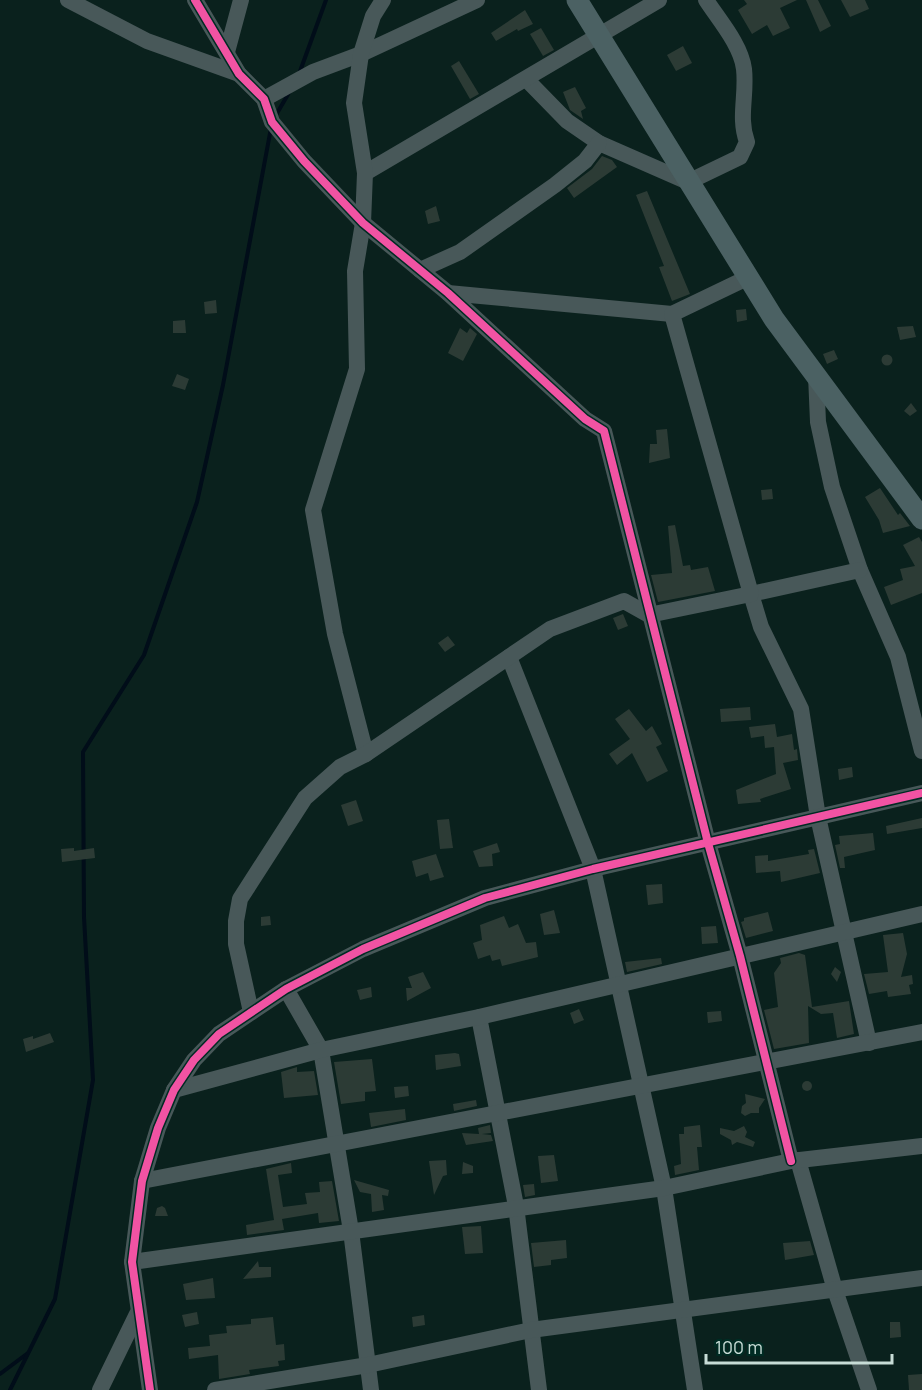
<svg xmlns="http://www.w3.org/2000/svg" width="922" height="1390" viewBox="0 0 922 1390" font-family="Manrope,sans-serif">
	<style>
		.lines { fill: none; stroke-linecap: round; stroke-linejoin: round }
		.stream { stroke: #010d19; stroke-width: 4 }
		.building { fill: #2c3b35 }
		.minor { stroke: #485859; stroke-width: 16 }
		.major { stroke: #4b6163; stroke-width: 21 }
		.cycleway-casing { stroke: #002b23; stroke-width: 11 }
		.cycleway { stroke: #f153a3; stroke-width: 8 }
	</style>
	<rect width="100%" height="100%" fill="#0a211d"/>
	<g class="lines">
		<g class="stream">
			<path d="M299,74L326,0"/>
			<path d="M276,115L290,91"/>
			<path d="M0,1374L28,1353"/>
			<path d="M10,1390L55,1299L93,1080L84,917L83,752L144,655L197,502L223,385L271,128"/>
		</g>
	</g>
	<g class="building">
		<path d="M744,0H797L780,8L790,28L773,36L767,25L752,34L738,10L747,4Z"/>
		<path d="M806,0H818L831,26L820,32Z"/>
		<path d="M841,0H865L869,9L850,17Z"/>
		<path d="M525,10L533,24L518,31L517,29L496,41L491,33Z"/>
		<path d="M541,28L554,50L543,56L530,34Z"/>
		<path d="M683,46L692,63L676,71L667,55Z"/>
		<path d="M459,61L479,94L470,99L451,66Z"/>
		<path d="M575,87L586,108L581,111L583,119L570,110L563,92Z"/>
		<path d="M602,156L612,160L617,167L574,198L567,188L592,169Z"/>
		<path d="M647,191L690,294L672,301L659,267L664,266L636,195Z"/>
		<path d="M436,206L440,221L428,224L425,211Z"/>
		<path d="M216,300L217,313L205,314L204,302Z"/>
		<path d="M746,309L747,320L737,322L736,310Z"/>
		<path d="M185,320L186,333H173V321Z"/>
		<path d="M913,326L916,337L900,340L897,327Z"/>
		<path d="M460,328L467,333L470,328L477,334L463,361L448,353Z"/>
		<path d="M834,350L838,359L827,364L823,354Z"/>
		<circle cx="887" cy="360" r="5.5"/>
		<path d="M177,374L189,379L185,390L172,386Z"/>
		<path d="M911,403L917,411L910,416L904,411Z"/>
		<path d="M667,429L670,458L649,463L650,444H657L656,430Z"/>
		<path d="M880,488L898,515L900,513L910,526L883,533L879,520L865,497Z"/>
		<path d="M772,489L773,499L762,500L761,490Z"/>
		<path d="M675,525L683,566L690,565L691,570L708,567L715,591L658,602L651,575L672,573L668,526Z"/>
		<path d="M919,537L922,542V593L891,605L884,587L903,580L900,569L915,566L903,545Z"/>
		<path d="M623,614L628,626L618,630L613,618Z"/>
		<path d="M448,636L455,645L445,652L438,643Z"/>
		<path d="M750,707L751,720L721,722L720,709Z"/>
		<path d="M629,709L646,731L652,726L662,744L656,747L668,771L647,782L632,753L617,765L609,754L630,739L615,719Z"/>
		<path d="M775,724L777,737L792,734L794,750L797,749L798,760L783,763L791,789L760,799L761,802L738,804L736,790L776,774L774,747L765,748L764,736L751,738L749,727Z"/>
		<path d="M852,767L853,777L839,780L838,769Z"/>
		<path d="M356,800L363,821L348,826L341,805Z"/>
		<path d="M922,818V828L887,834L886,826Z"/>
		<path d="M449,819L453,848L440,849L437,820Z"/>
		<path d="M873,833L875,850L844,857L845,868H840L835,845L840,844L839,836Z"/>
		<path d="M497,843L500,852L492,854L493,866L479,867L473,851Z"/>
		<path d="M74,848V851L94,848L95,858L62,862L61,849Z"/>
		<path d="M814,849L820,873L781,882L780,871L756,873L755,856L768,855V861L809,854L808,850Z"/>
		<path d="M436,854L444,877L430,881L428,873L416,877L412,861Z"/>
		<path d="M662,884L663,903L648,905L646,885Z"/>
		<path d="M554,910L560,933L544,935L540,914Z"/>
		<path d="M768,912L773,931L746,938L741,922L744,921V918Z"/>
		<path d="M270,916L271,925L261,926V917Z"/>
		<path d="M504,916L509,928L518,924L526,943L536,942L538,957L502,966L500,959L492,961L490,955L478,959L473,943L482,940L480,925Z"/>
		<path d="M716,926L718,943L702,944L701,927Z"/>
		<path d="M903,933L907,954L901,977L912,975L913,984L909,985L911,994L888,997L887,991L869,994L864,974L888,972L883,935Z"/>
		<path d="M799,953L805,955L812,1007L849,1001L854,1034L837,1038L833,1013L821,1014L808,1006L809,1043L774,1049L764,1010L778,1007L774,973L781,963L780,958Z"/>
		<path d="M661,958L662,964L627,972L625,962Z"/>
		<path d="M835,967L841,972L837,982L831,974Z"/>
		<path d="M423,972L431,988L407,1001L406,988H412L408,977Z"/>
		<path d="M371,987L372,997L360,1000L357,990Z"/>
		<path d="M579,1009L584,1020L574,1024L570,1013Z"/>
		<path d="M721,1011L722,1021L708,1023L707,1012Z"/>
		<path d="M50,1033L54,1042L26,1052L23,1039L33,1036V1039Z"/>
		<path d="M455,1053L459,1054L461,1066L436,1070L435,1055Z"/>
		<path d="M372,1059L376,1091L365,1092V1101L341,1104L334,1062Z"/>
		<path d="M297,1067V1072L314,1071L318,1095L284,1098L281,1072Z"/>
		<circle cx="807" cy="1086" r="5"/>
		<path d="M408,1086L409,1096L395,1098L394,1087Z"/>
		<path d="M745,1094L765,1099L759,1108V1113H751L745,1116L741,1113L742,1106L746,1103Z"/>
		<path d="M476,1100L477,1106L454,1111L453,1104Z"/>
		<path d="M405,1109L406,1120L371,1127L369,1113Z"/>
		<path d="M490,1125L491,1133L482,1134L491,1135L493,1141L466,1145L462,1133L479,1134L478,1128Z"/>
		<path d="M700,1125L702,1147H697L699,1170L675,1175L674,1166L681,1164L679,1134H684V1127Z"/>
		<path d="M744,1126L747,1132L745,1137L755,1142L753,1147L737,1142L732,1145L731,1140L720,1134V1128L734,1131Z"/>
		<path d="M554,1155L558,1181L541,1183L538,1156Z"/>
		<path d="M446,1160L447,1175L443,1176L434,1195L429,1161Z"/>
		<path d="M463,1162L473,1166V1173L462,1174Z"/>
		<path d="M291,1163L292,1173L278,1175L283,1207L307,1204L305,1193L320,1192L319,1182L332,1181L339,1221L319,1223L318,1213L282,1219L284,1230L247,1235L246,1225L274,1220L266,1169Z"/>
		<path d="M354,1180L389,1190L388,1196L382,1195L384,1210L372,1212L371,1194L360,1192Z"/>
		<path d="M534,1184L535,1195L525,1197L523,1185Z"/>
		<path d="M162,1206L165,1208L168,1216H155L157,1208Z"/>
		<path d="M481,1226L483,1253L465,1254L462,1227Z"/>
		<path d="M566,1240L567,1258L551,1260V1265L534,1267L531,1243Z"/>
		<path d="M810,1241L814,1255L785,1260L783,1243Z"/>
		<path d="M258,1261L259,1267H271V1277L243,1279Z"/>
		<path d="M213,1278L215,1298L186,1300L183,1284Z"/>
		<path d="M197,1312L199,1324L185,1327L182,1315Z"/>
		<path d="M424,1315L425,1325L413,1327L412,1317Z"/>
		<path d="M273,1317L276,1345L284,1344L285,1360L278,1361L279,1366L249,1370L250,1374L219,1379L218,1355L189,1359L188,1348L210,1346L209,1335L227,1333L226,1326L251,1324V1319Z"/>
		<path d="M890,1322H900L901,1337L890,1338Z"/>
		<path d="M922,1374V1390H909L908,1375Z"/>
	</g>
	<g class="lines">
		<g class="minor">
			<path d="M68,0L147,41L239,74"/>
			<path d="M195,0L239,74L264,99L272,122L304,161L363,223L448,293L585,419L604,431L708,843L740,956L791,1161"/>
			<path d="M227,52L241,0"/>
			<path d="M526,79L567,121L599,143L688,182L740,157L747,142C738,117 747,96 744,69C741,45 719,20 706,0"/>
			<path d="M264,99L313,72L361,54L477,0"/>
			<path d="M365,173L659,0"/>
			<path d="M420,270L460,252L555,185L585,161L599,143"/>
			<path d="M448,293L672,314"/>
			<path d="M816,375L818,422L832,487L860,570L898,657L922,751"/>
			<path d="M860,570L751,594L761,627L801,709L818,817L869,1043"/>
			<path d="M509,657L593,869L664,1188L695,1390"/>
			<path d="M366,754L335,634L313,510L357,369L355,271L363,223L365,173L354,103L361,54L373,16L383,0"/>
			<path d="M286,989L321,1050L351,1231L371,1390"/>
			<path d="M251,1012L236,944V921L240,899L305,798L340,767L366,754L550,629L624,601L649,615L751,594L672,314L747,278"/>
			<path d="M479,1017L516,1206L539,1390"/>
			<path d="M174,1090L321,1050L479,1017L922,914"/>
			<path d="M798,1160L835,1290L869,1390"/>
			<path d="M142,1181L922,1032"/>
			<path d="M132,1262L664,1188L791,1161L922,1146"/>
			<path d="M100,1390L137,1314"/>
			<path d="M150,1390L132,1262L142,1181L158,1128L174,1090L194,1060L219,1034L286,989L363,949L485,898L593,869L922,793"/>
			<path d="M215,1390L368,1365L531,1330L922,1278"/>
		</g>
		<path class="major" d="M577,0L774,319L922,519"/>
		<defs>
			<g id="cycleway">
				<path d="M195,0L239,74L264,99L272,122L304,161L363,223L448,293L585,419L604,431L708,843L740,956L791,1161"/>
				<path d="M150,1390L132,1262L142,1181L158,1128L174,1090L194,1060L219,1034L286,989L363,949L485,898L593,869L922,793"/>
			</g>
		</defs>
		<use href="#cycleway" class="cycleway-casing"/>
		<use href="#cycleway" class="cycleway"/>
	</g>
	<path d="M706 1354v9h186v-9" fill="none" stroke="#c7dcd6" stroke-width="3"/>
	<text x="715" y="1354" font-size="18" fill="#c7dcd6" stroke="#002b23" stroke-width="4.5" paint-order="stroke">100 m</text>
</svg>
